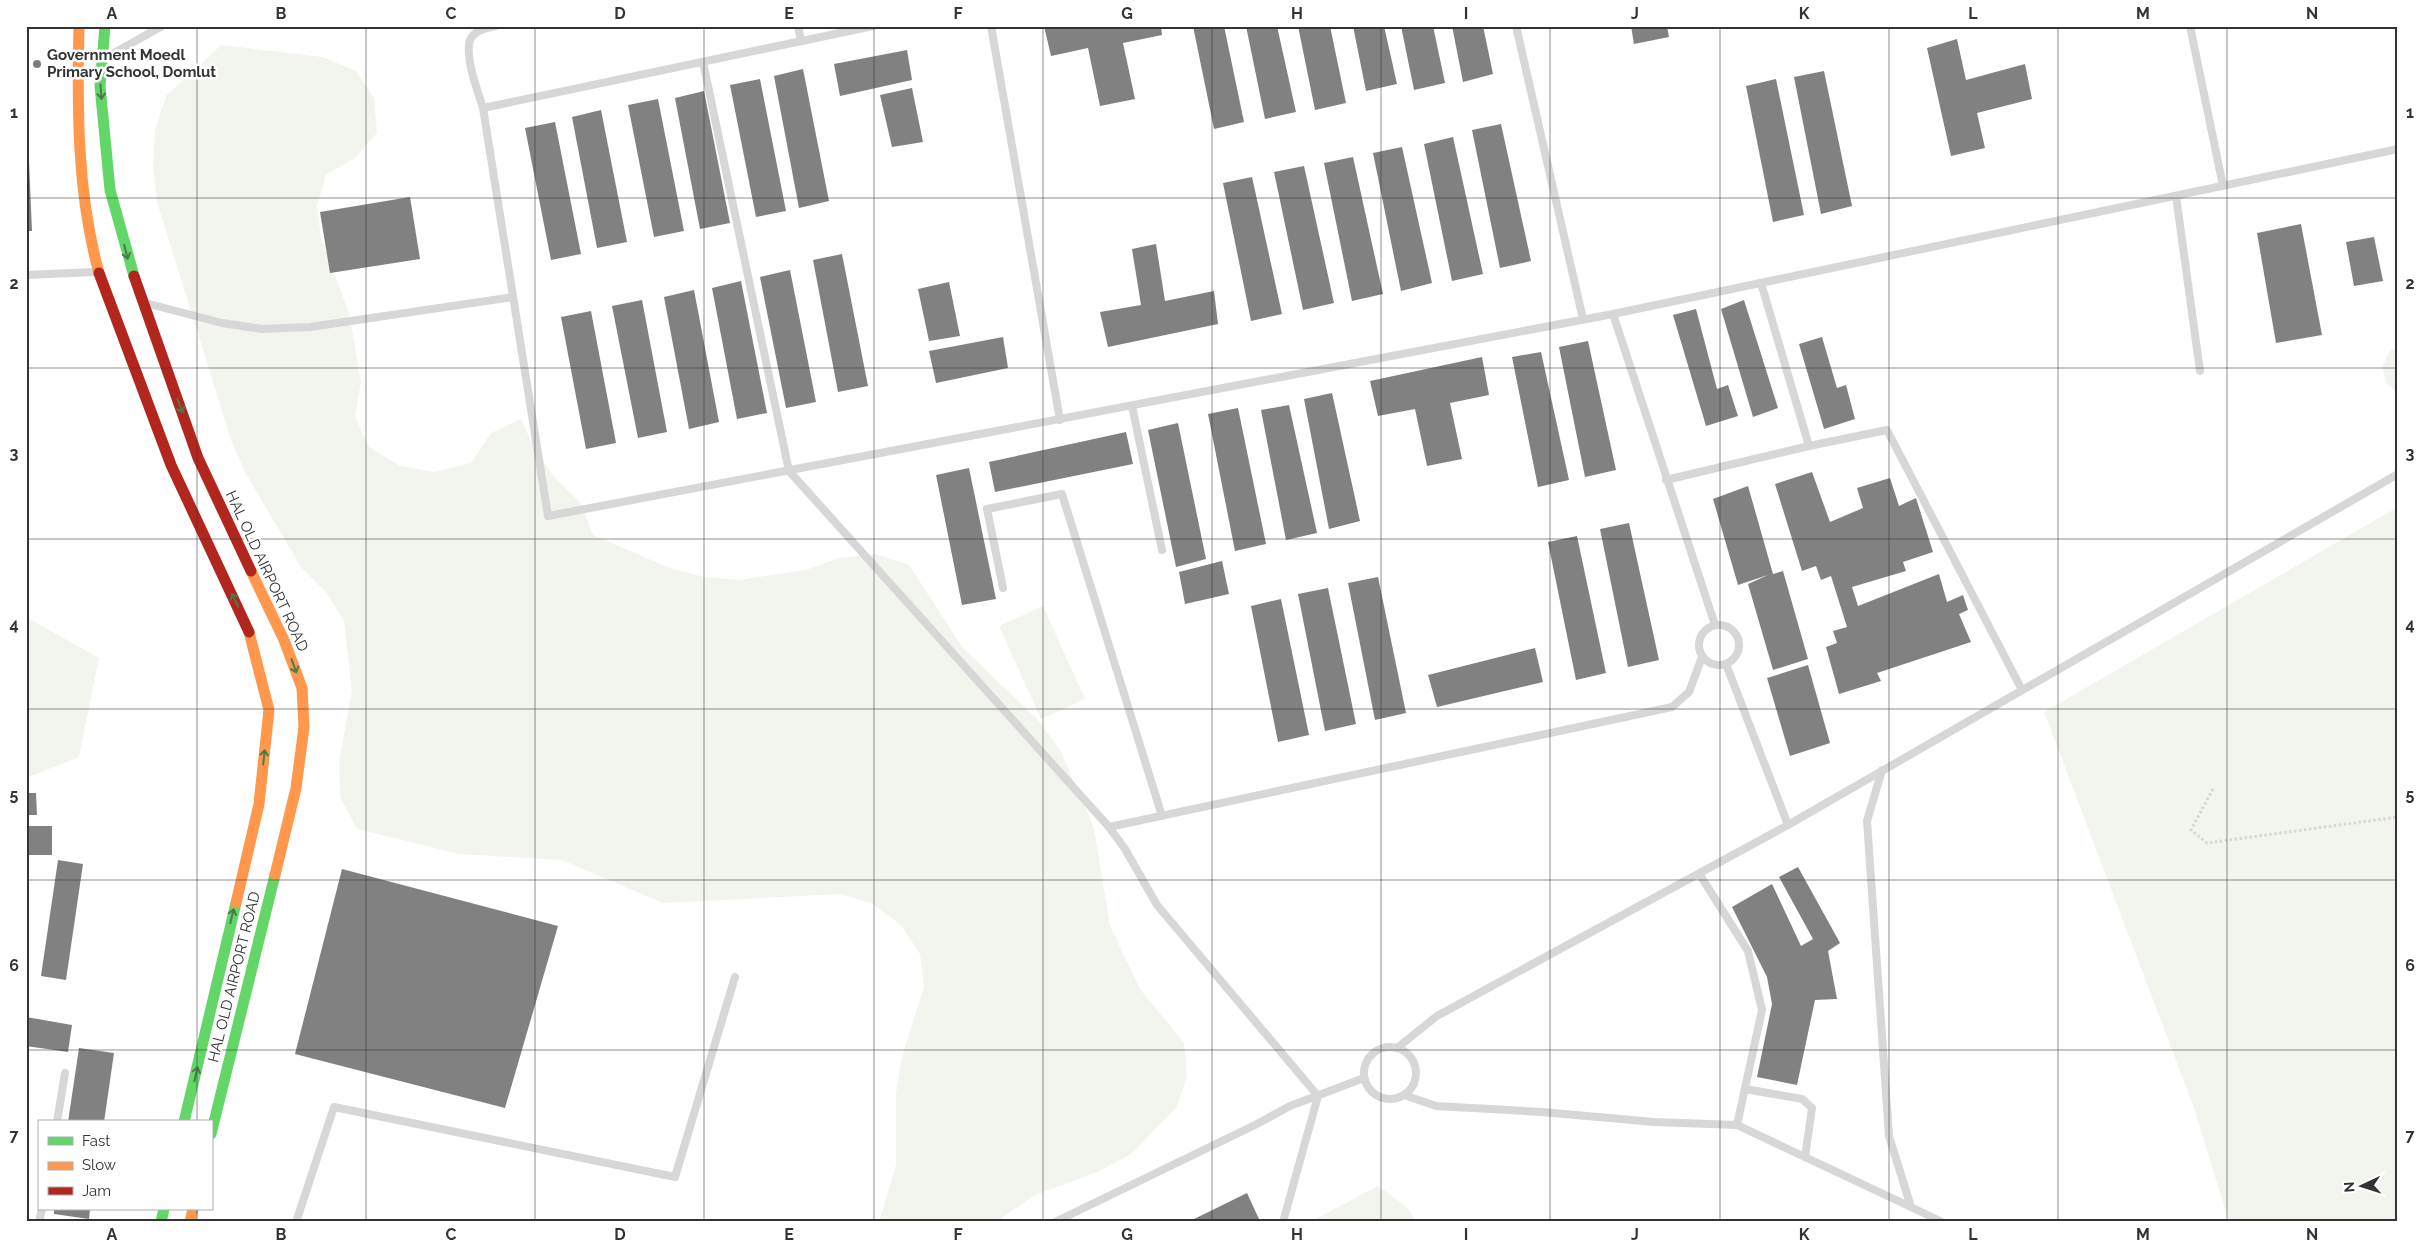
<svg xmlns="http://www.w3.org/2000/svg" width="2424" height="1248" viewBox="0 0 2424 1248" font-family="Raleway,sans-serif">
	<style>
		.green { fill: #f1f5ed }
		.building { fill: #818181 }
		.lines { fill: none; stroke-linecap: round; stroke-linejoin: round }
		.path { stroke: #d6d6d6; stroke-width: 3; stroke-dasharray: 2.5 2.5; stroke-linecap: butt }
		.lane { stroke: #d7d7d7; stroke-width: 8 }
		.fast { stroke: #63d668; stroke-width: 11 }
		.slow { stroke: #ff974d; stroke-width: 11 }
		.jam { stroke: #b3261e; stroke-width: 11 }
		.oneway { stroke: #497c4b }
		.grid { fill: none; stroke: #333; stroke-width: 1; stroke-opacity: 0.55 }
		.poi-dot { fill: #7a7a7a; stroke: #fff; stroke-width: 2 }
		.labels { text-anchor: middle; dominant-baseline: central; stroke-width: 5; stroke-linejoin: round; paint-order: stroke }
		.poi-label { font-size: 15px; font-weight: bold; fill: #333; stroke: #fff; text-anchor: start }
		.street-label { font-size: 15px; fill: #333; stroke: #fff }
		.neatline { fill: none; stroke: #333; stroke-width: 2 }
		.grid-label { font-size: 16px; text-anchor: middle; font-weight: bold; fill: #333 }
	</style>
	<rect width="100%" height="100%" fill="#fff"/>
	<g class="green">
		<path d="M221,45L323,57L356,71L374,98L377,133L355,158L326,175L317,206L321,238L349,313L361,382L355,416L369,447L400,466L434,472L471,463L491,433L521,419L535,450L556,479L580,502L593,535L670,568L704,577L739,580L806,570L839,558L875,554L909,565L963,648L1038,720L1060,750L1094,828L1110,926L1140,989L1184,1043L1187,1076L1177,1107L1130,1155L1099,1171L1033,1196L996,1222H879L896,1165V1093L902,1057L924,987L920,954L901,925L873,904L841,894L663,903L562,860L459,854L357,829L340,797L339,762L352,691L344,621L326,592L301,567L246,474L232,443L157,202L153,166L155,130L166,96Z"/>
		<path d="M2398,348V393L2387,384L2382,367L2390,351Z"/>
		<path d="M2398,507V1222H2229L2194,1108L2044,712Z"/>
		<path d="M1043,606L1085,699L1041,719L999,626Z"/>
		<path d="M26,617L99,658L79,757L26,778Z"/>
		<path d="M1378,1186L1406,1206L1417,1222H1310Z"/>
	</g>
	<g class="building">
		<path d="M1044,26H1161L1162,35L1123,43L1135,99L1100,106L1088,48L1051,56Z"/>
		<path d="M1193,26H1224L1244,122L1214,129Z"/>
		<path d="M1246,26H1277L1296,112L1265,119Z"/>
		<path d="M1298,26H1330L1346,103L1315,110Z"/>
		<path d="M1353,26H1384L1397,84L1366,91Z"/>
		<path d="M1401,26H1433L1445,83L1414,90Z"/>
		<path d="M1452,26H1483L1493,74L1463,82Z"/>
		<path d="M1631,26H1667L1669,37L1634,44Z"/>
		<path d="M1957,39L1966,80L2025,64L2032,99L1977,113L1985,148L1951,156L1927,48Z"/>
		<path d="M907,50L912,80L840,96L834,64Z"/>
		<path d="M803,69L829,201L799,208L774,76Z"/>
		<path d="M1824,71L1852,206L1821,214L1794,77Z"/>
		<path d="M760,79L786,211L756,217L730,85Z"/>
		<path d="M1776,79L1804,215L1773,222L1746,86Z"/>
		<path d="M912,88L923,142L892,147L880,95Z"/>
		<path d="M704,91L730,223L700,229L675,98Z"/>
		<path d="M658,99L684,231L654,237L628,105Z"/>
		<path d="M601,110L627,242L597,248L572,117Z"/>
		<path d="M555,122L581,254L551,260L525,128Z"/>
		<path d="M1501,124L1531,261L1500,268L1472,130Z"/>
		<path d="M1453,137L1483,274L1452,281L1424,144Z"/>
		<path d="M26,138H28L32,231H26Z"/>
		<path d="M1402,147L1432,283L1401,291L1373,153Z"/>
		<path d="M1353,157L1383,294L1352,301L1324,163Z"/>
		<path d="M1304,166L1334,303L1303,310L1274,172Z"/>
		<path d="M1252,177L1282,314L1251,321L1223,183Z"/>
		<path d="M410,197L420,259L330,273L320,212Z"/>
		<path d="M2301,224L2322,335L2276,343L2257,233Z"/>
		<path d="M2374,237L2383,281L2354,286L2346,242Z"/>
		<path d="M1156,244L1165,301L1214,291L1218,324L1108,347L1100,312L1141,305L1132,249Z"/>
		<path d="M842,254L868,386L838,392L813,260Z"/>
		<path d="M790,270L816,402L786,408L760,277Z"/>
		<path d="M741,281L767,413L737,419L712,288Z"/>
		<path d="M949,282L960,336L929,341L918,289Z"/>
		<path d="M694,290L719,422L689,429L664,297Z"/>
		<path d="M642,300L667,432L638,438L612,306Z"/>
		<path d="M1744,300L1778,408L1753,417L1721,309Z"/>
		<path d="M1696,309L1717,389L1728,385L1738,416L1706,426L1673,315Z"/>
		<path d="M591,311L616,443L586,449L561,317Z"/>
		<path d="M1003,337L1008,368L936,383L929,351Z"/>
		<path d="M1822,337L1837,388L1846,385L1855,419L1824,429L1799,344Z"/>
		<path d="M1588,341L1616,470L1585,477L1559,347Z"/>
		<path d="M1541,352L1569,480L1538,487L1512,357Z"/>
		<path d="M1482,357L1489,395L1450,403L1462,459L1427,466L1415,409L1378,416L1370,381Z"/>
		<path d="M1332,393L1360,521L1329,529L1304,399Z"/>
		<path d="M1289,405L1317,533L1286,540L1261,410Z"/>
		<path d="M1238,408L1266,544L1235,551L1208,414Z"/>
		<path d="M1178,423L1206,559L1176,567L1148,430Z"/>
		<path d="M1126,432L1133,464L995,492L989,462Z"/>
		<path d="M969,468L996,599L962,605L936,475Z"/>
		<path d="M1812,472L1830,522L1863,508L1857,488L1890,478L1899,506L1916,498L1933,552L1903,562L1906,571L1852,587L1858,606L1939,574L1947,602L1963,595L1968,610L1959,614L1971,642L1877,673L1881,681L1839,694L1826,647L1837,643L1833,631L1847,627L1831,576L1821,580L1816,566L1802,571L1775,484Z"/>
		<path d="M1748,486L1773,574L1783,571L1808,659L1773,670L1748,584L1768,575L1738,585L1713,499Z"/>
		<path d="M1629,523L1659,660L1628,667L1600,529Z"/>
		<path d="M1577,536L1606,673L1576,680L1548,542Z"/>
		<path d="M1222,561L1229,594L1185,604L1179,572Z"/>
		<path d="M1378,577L1406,713L1375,720L1348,583Z"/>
		<path d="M1328,588L1356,724L1325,731L1298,594Z"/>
		<path d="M1281,599L1309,735L1278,742L1251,606Z"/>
		<path d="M1535,648L1543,682L1437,707L1428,675Z"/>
		<path d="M1808,665L1830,743L1790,756L1767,678Z"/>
		<path d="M26,793H36L37,815H26Z"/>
		<rect x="26" y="826" width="26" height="29"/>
		<path d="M58,860L83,864L66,980L41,976Z"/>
		<path d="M1798,867L1840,943L1828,951L1837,999L1815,1000L1797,1085L1757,1077L1772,1004L1767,977L1732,907L1772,884L1801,946L1813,939L1779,877Z"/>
		<path d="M342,869L558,926L505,1108L295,1054Z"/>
		<path d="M26,1017L72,1025L68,1052L26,1046Z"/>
		<path d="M79,1048L114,1053L104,1122H68Z"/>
		<path d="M1247,1193L1259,1219L1252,1222H1188Z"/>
		<path d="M54,1209H90L89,1219L54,1214Z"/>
	</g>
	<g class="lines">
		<path class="path" d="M2213,789L2191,830L2207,843L2398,817"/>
		<g class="lane">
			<path d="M495,26C487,28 476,30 471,38C463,53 478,92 483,108L548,516L1613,314L2398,149"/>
			<path d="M798,26L801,41"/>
			<path d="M991,26L1060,420"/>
			<path d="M1516,26L1583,319"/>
			<path d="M2190,26L2223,186"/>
			<path d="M107,57L162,26"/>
			<path d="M703,62L789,471L1109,827"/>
			<path d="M483,108L873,26"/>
			<path d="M2176,196L2200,371"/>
			<path d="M26,275L94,272"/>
			<path d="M1761,283L1809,446"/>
			<path d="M149,304L222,323L262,329L310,327L513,297"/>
			<path d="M1613,314L1715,625"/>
			<path d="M1132,406L1162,550"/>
			<path d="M1666,480L1809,446L1887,430L2022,690"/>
			<path d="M1003,588L987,509L1062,494L1162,816"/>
			<circle cx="1719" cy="645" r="20"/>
			<path d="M1726,664L1788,825"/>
			<path d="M1882,770L1867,821L1889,1136L1911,1207L1942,1222"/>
			<path d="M1700,875L1748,951L1762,1010L1737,1125"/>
			<circle cx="1390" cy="1073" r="26"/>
			<path d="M1397,1048L1437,1016L1788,825L2398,474"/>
			<path d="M1745,1089L1802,1099L1812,1108L1805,1157"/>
			<path d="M1404,1095L1436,1106L1542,1112L1654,1122L1737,1125L1911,1207"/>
			<path d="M57,1122L65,1073"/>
			<path d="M39,1222L42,1209"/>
			<path d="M296,1222L334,1107L675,1177L735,977"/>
			<path d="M1055,1222L1257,1124L1290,1106L1364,1078"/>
			<path d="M1283,1222L1318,1096L1157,905L1125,849L1109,827L1672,707L1689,692L1702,657"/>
		</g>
		<g class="fast">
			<path d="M105,26L100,86L110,190L134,276"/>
			<path d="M184,1122L236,903"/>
			<path d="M211,1134L275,875"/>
			<path d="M161,1222L164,1209"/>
		</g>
		<g class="slow">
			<path d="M79,26C77,109 77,193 99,273"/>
			<path d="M251,571L284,640L302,688L304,727L296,788L275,875"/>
			<path d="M236,903L259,804L269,710L249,632"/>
			<path d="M190,1222L193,1209"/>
		</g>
		<g class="jam">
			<path d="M99,273L171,465L249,632"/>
			<path d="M134,276L198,458L251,571"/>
		</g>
	</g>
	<defs><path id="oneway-shaft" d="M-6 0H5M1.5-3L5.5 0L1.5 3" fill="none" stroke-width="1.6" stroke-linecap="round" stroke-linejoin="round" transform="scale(1.25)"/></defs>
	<g class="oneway">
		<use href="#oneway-shaft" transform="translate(101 92) rotate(86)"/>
		<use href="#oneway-shaft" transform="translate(126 252) rotate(76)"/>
		<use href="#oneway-shaft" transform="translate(180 406) rotate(70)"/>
		<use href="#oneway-shaft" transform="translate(235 600) rotate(-115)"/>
		<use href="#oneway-shaft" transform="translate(294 666) rotate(70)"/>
		<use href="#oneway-shaft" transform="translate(264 757) rotate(-84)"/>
		<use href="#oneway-shaft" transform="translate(232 916) rotate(-77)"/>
		<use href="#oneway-shaft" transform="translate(196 1074) rotate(-77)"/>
	</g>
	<path class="grid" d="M197,26V1122M366,26V1222M535,26V1222M704,26V1222M874,26V1222M1043,26V1222M1212,26V1222M1381,26V1222M1550,26V1222M1720,26V1222M1889,26V1222M2058,26V1222M2227,26V1222M26,198H2398M26,368H2398M26,539H2398M26,709H2398M26,880H2398M26,1050H2398M197,1209V1222"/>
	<circle class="poi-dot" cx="37" cy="64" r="5"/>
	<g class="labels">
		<g class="poi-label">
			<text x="47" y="55">Government Moedl<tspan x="47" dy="17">Primary School, Domlut</tspan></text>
		</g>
		<g class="street-label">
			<text transform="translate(267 571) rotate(65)">HAL OLD AIRPORT ROAD</text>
			<text transform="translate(234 977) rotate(-76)">HAL OLD AIRPORT ROAD</text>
		</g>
	</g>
	<rect width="2424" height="1248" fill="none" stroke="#ffffff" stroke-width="55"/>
	<rect x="38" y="1120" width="175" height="90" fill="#ffffff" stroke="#adadad"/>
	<rect x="48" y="1137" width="25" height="8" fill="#63d668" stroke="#adadad"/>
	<text x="82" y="1146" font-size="15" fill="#333333">Fast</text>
	<rect x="48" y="1162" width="25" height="8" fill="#ff974d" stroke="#adadad"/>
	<text x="82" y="1170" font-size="15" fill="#333333">Slow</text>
	<rect x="48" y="1187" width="25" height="8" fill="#b3261e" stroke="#adadad"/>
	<text x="82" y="1196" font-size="15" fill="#333333">Jam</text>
	<g transform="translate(2362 1186) rotate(266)" stroke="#ffffff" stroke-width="4" paint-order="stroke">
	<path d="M0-4L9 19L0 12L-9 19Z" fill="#333333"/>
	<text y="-8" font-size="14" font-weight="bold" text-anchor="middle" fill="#333333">N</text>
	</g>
	<rect x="28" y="28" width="2368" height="1192" class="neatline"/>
	<g class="grid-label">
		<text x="112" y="19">A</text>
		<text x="281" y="19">B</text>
		<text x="451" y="19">C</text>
		<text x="620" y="19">D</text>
		<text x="789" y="19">E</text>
		<text x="958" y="19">F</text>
		<text x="1127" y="19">G</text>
		<text x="1297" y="19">H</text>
		<text x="1466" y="19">I</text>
		<text x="1635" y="19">J</text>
		<text x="1804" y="19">K</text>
		<text x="1973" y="19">L</text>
		<text x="2143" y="19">M</text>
		<text x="2312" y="19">N</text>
		<text x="14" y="118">1</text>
		<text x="2410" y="118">1</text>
		<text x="14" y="289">2</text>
		<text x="2410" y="289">2</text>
		<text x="14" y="459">3</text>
		<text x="2410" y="459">3</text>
		<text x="14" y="630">4</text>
		<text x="2410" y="630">4</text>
		<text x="14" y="800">5</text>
		<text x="2410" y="800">5</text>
		<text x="14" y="971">6</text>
		<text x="2410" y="971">6</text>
		<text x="14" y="1141">7</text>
		<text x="2410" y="1141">7</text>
		<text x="112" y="1240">A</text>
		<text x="281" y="1240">B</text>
		<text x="451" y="1240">C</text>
		<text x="620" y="1240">D</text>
		<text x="789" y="1240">E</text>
		<text x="958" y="1240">F</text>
		<text x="1127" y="1240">G</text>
		<text x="1297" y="1240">H</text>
		<text x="1466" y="1240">I</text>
		<text x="1635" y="1240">J</text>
		<text x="1804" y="1240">K</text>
		<text x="1973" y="1240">L</text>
		<text x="2143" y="1240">M</text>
		<text x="2312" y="1240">N</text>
	</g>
</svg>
